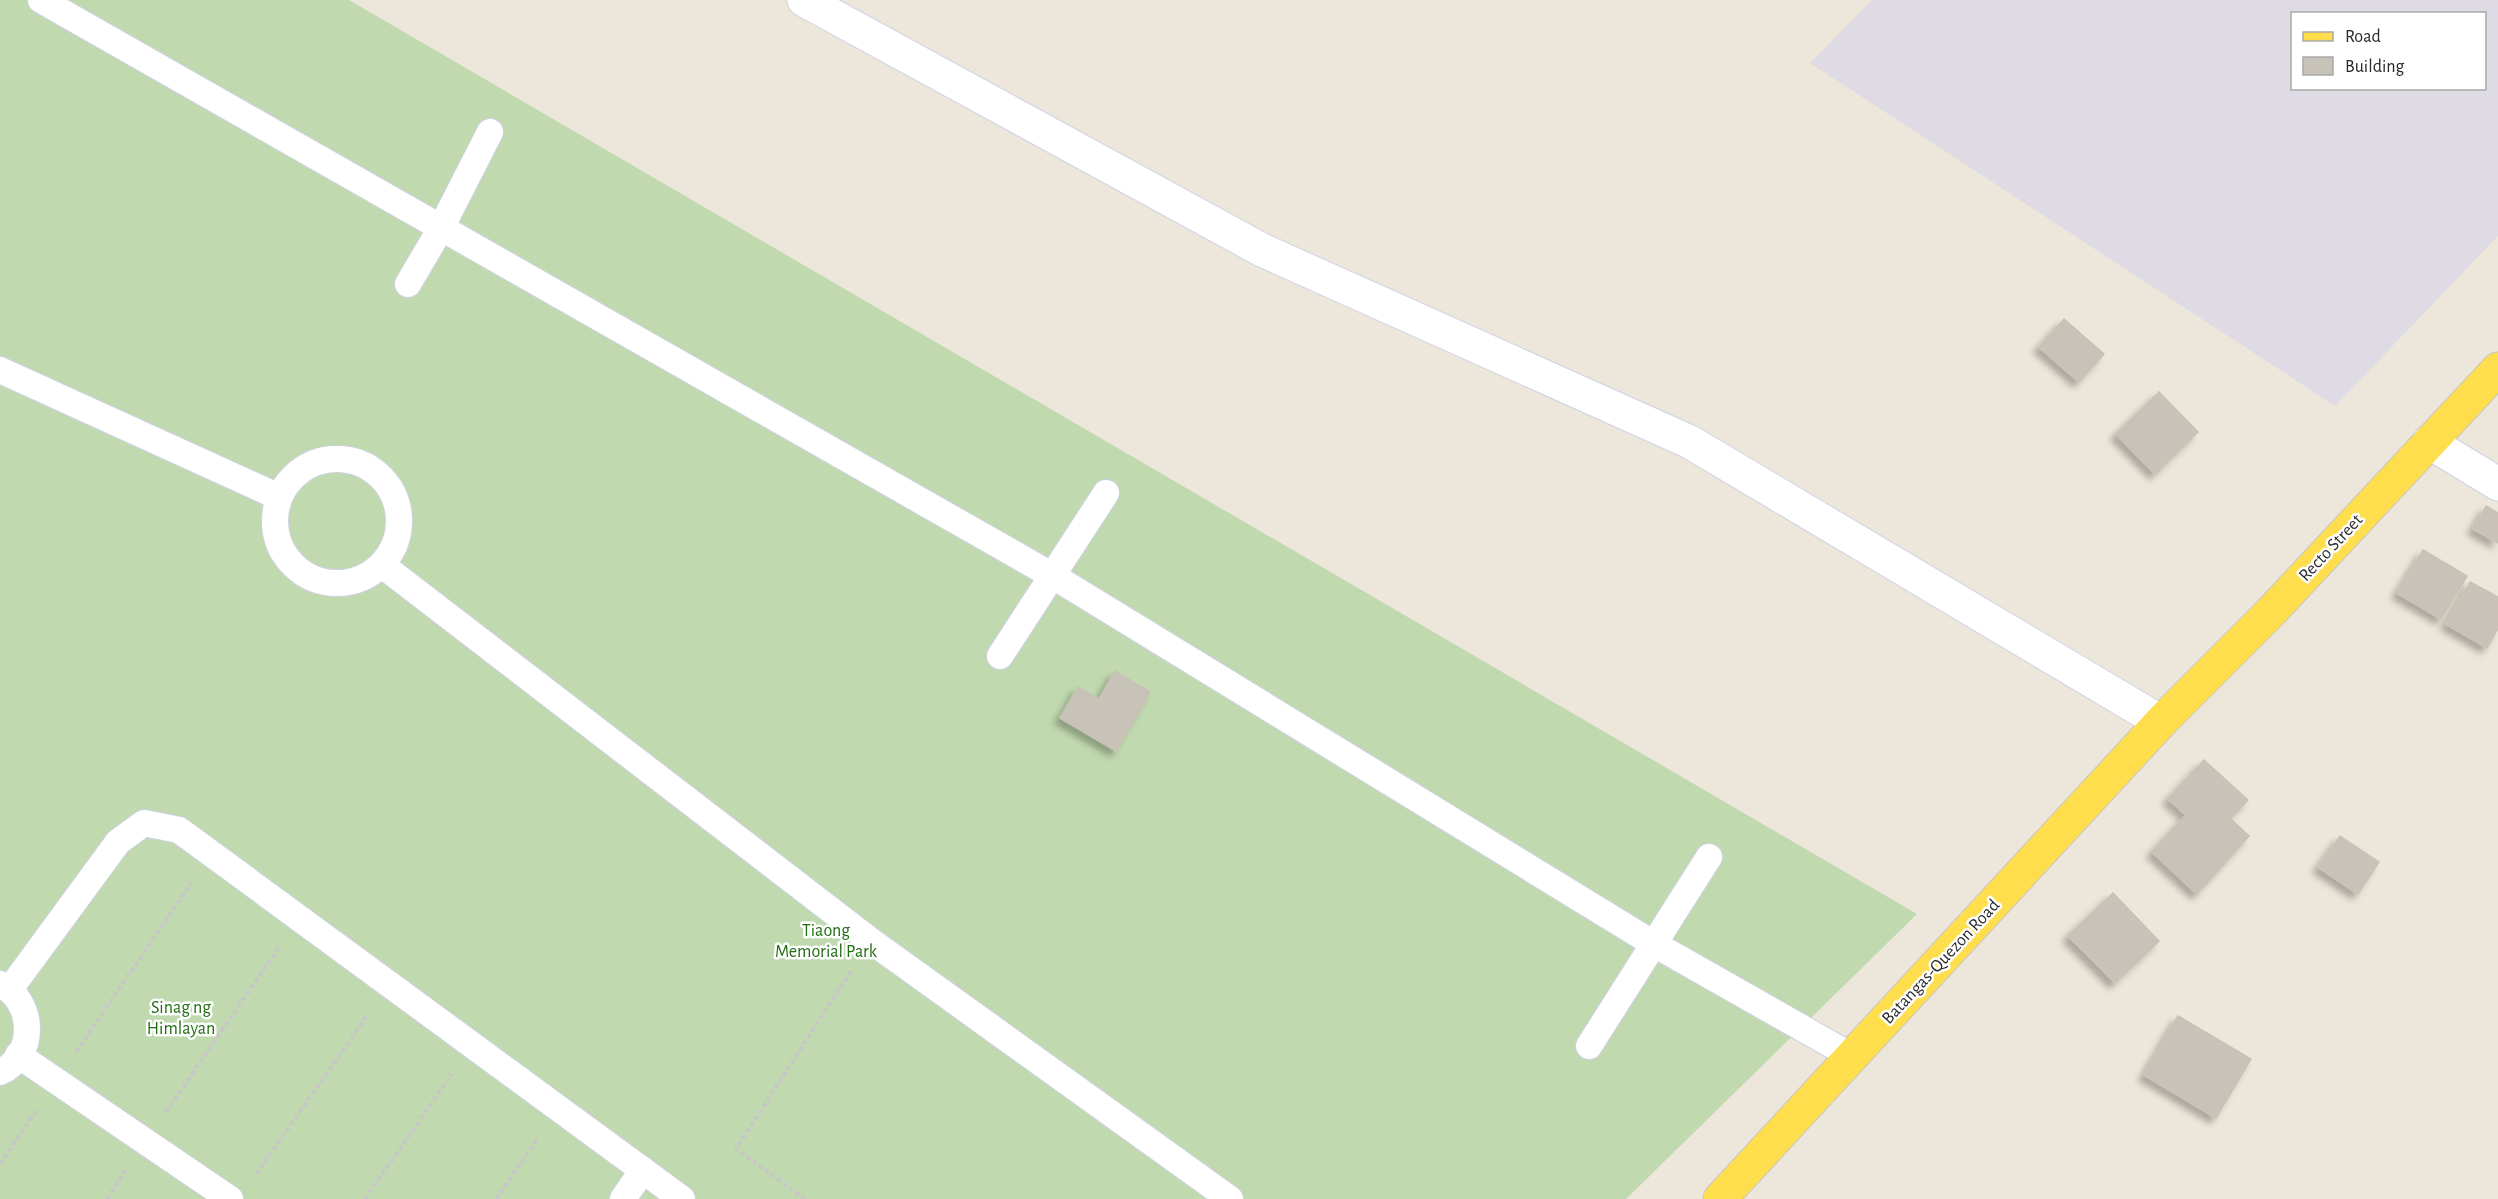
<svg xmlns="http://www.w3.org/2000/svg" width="2498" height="1199" viewBox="0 0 2498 1199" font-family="'Alegreya Sans',sans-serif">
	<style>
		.industrial { fill: #dedbe5; fill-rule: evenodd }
		.cemetery { fill: #c1d9af }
		.building { fill: #c8c3b9; stroke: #c9c2b3; stroke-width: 1.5; filter: url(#shadow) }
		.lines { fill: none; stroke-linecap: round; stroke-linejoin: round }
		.lane-casing { stroke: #cfd2e4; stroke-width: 28 }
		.street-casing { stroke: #cfd2e4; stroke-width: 35 }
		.secondary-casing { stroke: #cfd2e4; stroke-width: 35 }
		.primary-casing { stroke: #c7c7c7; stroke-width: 35 }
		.path { stroke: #c7c7c7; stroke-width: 4; stroke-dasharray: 4.5 3; stroke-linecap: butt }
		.lane { stroke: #fff; stroke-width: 26 }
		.street { stroke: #fff; stroke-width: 33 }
		.secondary { stroke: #fff; stroke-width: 33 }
		.primary { stroke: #fede4d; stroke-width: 33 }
		.labels { text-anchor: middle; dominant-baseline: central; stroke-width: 5; stroke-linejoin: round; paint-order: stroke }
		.street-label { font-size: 18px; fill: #292929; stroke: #fff }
		.park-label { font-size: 18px; fill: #216d12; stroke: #fff }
	</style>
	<defs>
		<filter id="shadow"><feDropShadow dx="-5.5" dy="5.5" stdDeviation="3" flood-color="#0004"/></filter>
	</defs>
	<rect width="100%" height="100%" fill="#ede6da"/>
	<path class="industrial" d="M1872,0H2498V236L2335,406L1810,63ZM2292,14H2484V88H2292Z"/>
	<path class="cemetery" d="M0,0H349L1917,914L1626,1199H0Z"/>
	<g class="building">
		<path d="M2064,319L2104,354L2079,382L2039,347Z"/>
		<path d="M2159,392L2198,432L2155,474L2116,434Z"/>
		<path d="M2486,506L2498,513V543L2473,529Z"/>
		<path d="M2423,550L2467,576L2441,619L2397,593Z"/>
		<path d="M2470,582L2498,597V628L2487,648L2446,624Z"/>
		<path d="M1115,671L1150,692L1116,751L1060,718L1078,687L1099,699Z"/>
		<path d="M2204,760L2248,800L2230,818L2249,836L2197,894L2152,852L2186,815L2168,799Z"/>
		<path d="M2340,836L2379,862L2358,894L2318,867Z"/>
		<path d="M2113,893L2159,941L2115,983L2068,936Z"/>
		<path d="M2178,1016L2251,1059L2216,1118L2144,1075Z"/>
	</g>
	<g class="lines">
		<defs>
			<g id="lane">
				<path d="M41,0L1053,576L1654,944L1853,1057"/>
				<path d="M408,284L441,228L490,132"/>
				<path d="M0,370L279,497"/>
				<circle cx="337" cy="521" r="62"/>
				<path d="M382,565L871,941L1230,1199"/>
				<path d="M1000,656L1106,493"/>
				<path d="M0,984C35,1001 37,1056 0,1072"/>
				<path d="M10,989L118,842L144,823L179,830L682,1199"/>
				<path d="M1589,1046L1709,857"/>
				<path d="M18,1055L230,1199"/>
				<path d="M623,1199L643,1170"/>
			</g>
			<path id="street" d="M2429,442L2498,484"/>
			<path id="secondary" d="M804,0L1262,250L1690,442L2161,722"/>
			<path id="primary" d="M1720,1199L2161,722L2270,613L2498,369"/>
		</defs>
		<use href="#lane" class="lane-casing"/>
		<use href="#street" class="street-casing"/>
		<use href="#secondary" class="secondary-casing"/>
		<use href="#primary" class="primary-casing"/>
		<g class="path">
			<path d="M76,1052L192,882"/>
			<path d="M166,1112L279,947"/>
			<path d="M0,1164L37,1110"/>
			<path d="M256,1174L369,1013"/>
			<path d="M107,1199L126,1170"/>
			<path d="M365,1199L452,1074"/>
			<path d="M496,1199L538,1138"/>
			<path d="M805,1199L736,1149L851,971"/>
		</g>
		<use href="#lane" class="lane"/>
		<use href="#street" class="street"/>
		<use href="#secondary" class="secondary"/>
		<use href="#primary" class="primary"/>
	</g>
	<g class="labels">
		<g class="street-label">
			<text transform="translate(2331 548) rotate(-47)">Recto Street</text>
			<text transform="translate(1941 962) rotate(-47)">Batangas-Quezon Road</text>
		</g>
		<g class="park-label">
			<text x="826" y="931">Tiaong<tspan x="826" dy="21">Memorial Park</tspan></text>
			<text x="181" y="1008">Sinag ng<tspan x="181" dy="21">Himlayan</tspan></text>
		</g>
	</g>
	<rect x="2291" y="12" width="195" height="78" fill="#ffffff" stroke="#a9a9a9" stroke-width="1.5"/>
	<rect x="2303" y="32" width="30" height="9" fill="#fede4d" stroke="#a9a9a9" stroke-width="1.5"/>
	<text x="2345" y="42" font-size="18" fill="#292929">Road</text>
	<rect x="2303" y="57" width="30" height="18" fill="#c8c3b9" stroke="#a9a9a9" stroke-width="1.5"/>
	<text x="2345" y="72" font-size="18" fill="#292929">Building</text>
</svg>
